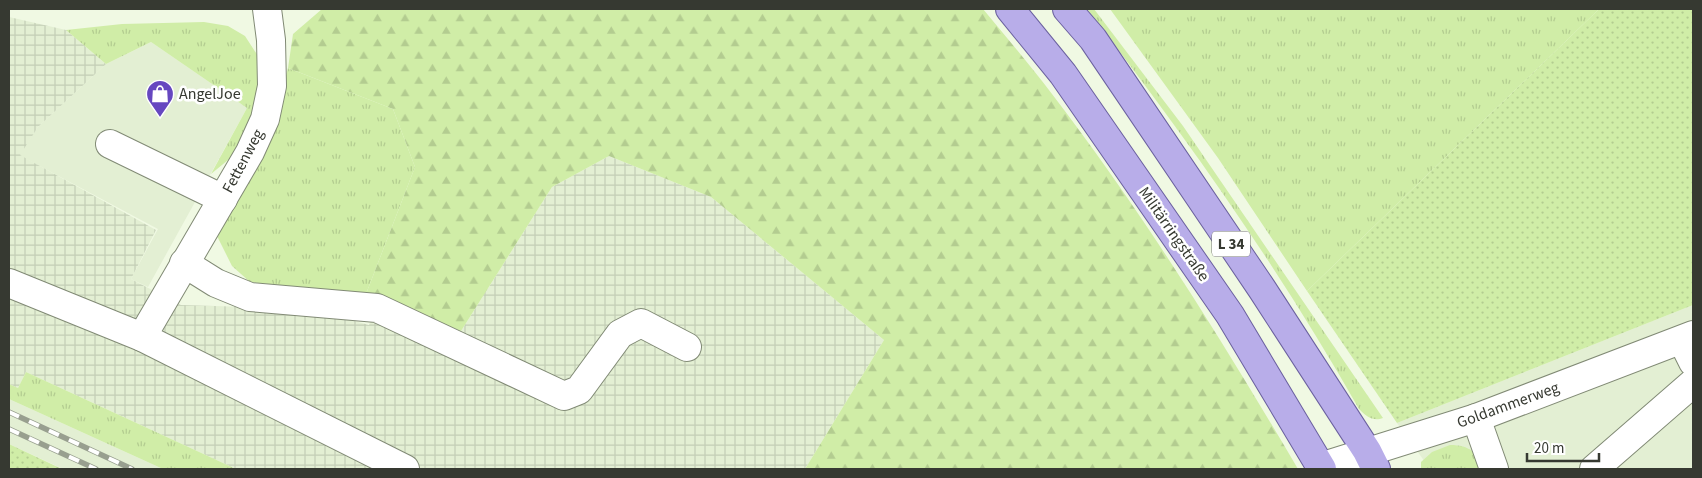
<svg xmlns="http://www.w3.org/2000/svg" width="1702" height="478" viewBox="0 0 1702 478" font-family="'Source Sans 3',sans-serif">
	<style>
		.built { fill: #e3efd3 }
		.industrial { fill: url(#industrial-grid) }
		.grass { fill: url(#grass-tufts) }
		.forest { fill: url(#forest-firs) }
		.park { fill: url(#park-dots) }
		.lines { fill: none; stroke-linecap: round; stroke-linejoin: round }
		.minor-casing { stroke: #818a75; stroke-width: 30 }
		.major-casing { stroke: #6b619f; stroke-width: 30 }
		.minor { stroke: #fff; stroke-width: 28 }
		.major { stroke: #b8ade9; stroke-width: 28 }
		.rail-casing { stroke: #989f8f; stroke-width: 5.5 }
		.rail { stroke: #fff; stroke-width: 4; stroke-dasharray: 11; stroke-linecap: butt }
		.labels { text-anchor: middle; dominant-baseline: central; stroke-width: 5; stroke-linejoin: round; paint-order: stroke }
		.shield { fill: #fff; stroke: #72746f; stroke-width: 1 }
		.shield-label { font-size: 15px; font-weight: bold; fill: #363931 }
		.poi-label { font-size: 16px; fill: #363931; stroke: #fff; text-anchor: start }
		.street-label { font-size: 16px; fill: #363931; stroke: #fff }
	</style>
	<defs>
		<pattern id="industrial-grid" width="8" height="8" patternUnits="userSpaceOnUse" patternTransform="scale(1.25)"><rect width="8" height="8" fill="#e3efd3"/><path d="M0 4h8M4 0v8" fill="none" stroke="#c3ceb6"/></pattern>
		<pattern id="grass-tufts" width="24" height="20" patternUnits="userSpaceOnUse" patternTransform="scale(1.25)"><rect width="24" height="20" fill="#d0eda7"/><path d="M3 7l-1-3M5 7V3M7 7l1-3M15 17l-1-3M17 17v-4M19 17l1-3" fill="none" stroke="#b3cc90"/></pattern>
		<pattern id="forest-firs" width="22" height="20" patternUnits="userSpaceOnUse" patternTransform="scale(1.25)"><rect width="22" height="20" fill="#d0eda7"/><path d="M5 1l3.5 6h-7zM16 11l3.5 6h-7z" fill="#b3cc90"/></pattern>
		<pattern id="park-dots" width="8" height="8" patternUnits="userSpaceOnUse" patternTransform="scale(1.25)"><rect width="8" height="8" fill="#d0eda7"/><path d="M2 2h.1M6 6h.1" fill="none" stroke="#b3cc90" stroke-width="1.8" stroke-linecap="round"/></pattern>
	</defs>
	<rect width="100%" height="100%" fill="#f0f9e3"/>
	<g class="built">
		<path d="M151,42L247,108L148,287L131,279L158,229L19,155L38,127L106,64Z"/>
		<path d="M1693,305V469H1430L1397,423Z"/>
		<path d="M9,399L163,469H63L9,444Z"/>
	</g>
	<path class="industrial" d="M9,17L66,30L106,64L38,127L20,155L156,230L131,279L181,305L311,309L369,325L378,299L461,331L552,187L609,156L711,197L884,340L805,469H236L26,372L18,388L9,384Z"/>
	<g class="grass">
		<path d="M1087,9H1094L1183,126L1383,418C1373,422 1366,416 1359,409C1279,268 1186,137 1087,9Z"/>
		<path d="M1110,9H1599L1307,291L1218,158Z"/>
		<path d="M204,22L228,26L245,36L258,56L261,85L256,111L239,151L211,174L247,108L151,42L106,64L66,30L122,24Z"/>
		<path d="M288,68L393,109L415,167L366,294L250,282L232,266L217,236L258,166L274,121Z"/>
		<path d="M26,372L236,469H163L9,399V384L18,388Z"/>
		<path d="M1450,445C1470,445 1477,453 1487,469H1421V462L1432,452Z"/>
	</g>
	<path class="forest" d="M322,9H983C1006,37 1030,65 1052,94C1143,213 1222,340 1298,469H805L884,340L711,197L609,156L552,187L461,331L366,294L415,167L393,109L288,68L293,34Z"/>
	<g class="park">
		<path d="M1599,9H1693V305L1397,423L1307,291Z"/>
		<path d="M9,444L62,469H63H9Z"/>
	</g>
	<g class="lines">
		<defs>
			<g id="minor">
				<path d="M110,144L223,199"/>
				<path d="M184,263L216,283L250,297L377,308L564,396L579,390L620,334L641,323L687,347"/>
				<path d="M9,283L142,337L250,152L265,119L272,86L271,40L267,9"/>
				<path d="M142,337L405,469"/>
				<path d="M1682,340L1693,362"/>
				<path d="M1476,418L1494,469"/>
				<path d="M1320,467L1476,418L1693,335"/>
				<path d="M1594,469L1693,383"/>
			</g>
			<g id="major">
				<path d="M1010,9L1063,74L1230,315L1322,469"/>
				<path d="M1067,9L1093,39L1262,289L1367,451L1376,469"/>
			</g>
		</defs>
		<use href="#minor" class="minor-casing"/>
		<use href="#major" class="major-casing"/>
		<use href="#minor" class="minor"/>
		<use href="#major" class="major"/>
		<defs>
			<g id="rail">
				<path d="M9,412L132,469"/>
				<path d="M9,429L96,469"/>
			</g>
		</defs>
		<use href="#rail" class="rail-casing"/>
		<use href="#rail" class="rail"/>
	</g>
	<defs>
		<symbol id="shop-pin" viewBox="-11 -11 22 30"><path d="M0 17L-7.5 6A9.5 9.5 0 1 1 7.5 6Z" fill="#6647c0" stroke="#fff"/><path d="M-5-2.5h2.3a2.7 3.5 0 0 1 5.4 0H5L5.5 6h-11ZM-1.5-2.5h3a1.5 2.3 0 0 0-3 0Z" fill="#fff"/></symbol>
	</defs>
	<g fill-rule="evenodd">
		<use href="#shop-pin" x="144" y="78" width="32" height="43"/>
	</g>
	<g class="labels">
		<rect class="shield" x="1212" y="231.5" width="38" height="25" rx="4"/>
		<g class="shield-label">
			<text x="1231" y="244">L 34</text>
		</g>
		<g class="poi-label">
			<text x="179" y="94">AngelJoe</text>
		</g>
		<g class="street-label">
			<text transform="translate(243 161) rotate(-62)">Fettenweg</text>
			<text transform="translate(1174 234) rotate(55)">Militärringstraße</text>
			<text transform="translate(1508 405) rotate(-20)">Goldammerweg</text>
		</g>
	</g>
	<rect width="1702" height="478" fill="none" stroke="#363931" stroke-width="20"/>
	<path d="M1527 453v8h72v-8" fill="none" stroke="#363931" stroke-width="2.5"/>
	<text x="1534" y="453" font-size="15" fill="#363931" stroke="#ffffff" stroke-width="4" paint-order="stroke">20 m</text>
</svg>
